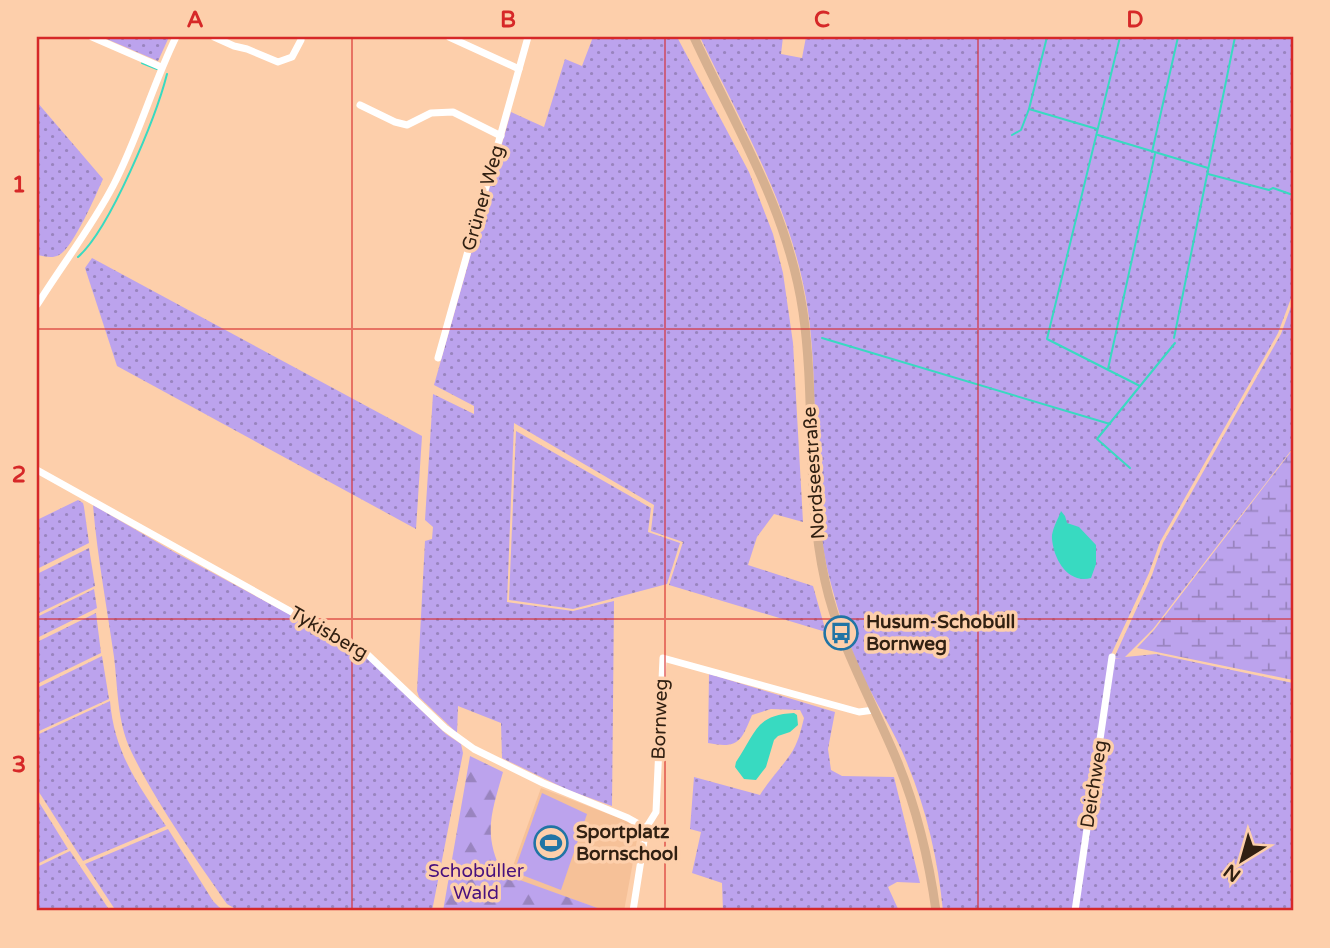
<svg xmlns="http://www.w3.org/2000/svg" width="1330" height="948" viewBox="0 0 1330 948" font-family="'Varela Round',sans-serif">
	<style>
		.built { fill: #f6c198 }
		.grass { fill: url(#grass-dots) }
		.forest { fill: url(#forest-firs) }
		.wetland { fill: url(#wetland-marsh) }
		.park { fill: #bca3ed }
		.water { fill: #38dac1 }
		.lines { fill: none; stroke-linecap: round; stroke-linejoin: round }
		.stream { stroke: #38dac1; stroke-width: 2 }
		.minor { stroke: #fff; stroke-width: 7 }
		.major { stroke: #d6b090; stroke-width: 9 }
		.grid { fill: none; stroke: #d62828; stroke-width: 2; stroke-opacity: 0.55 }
		.labels { text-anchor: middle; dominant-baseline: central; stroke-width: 7; stroke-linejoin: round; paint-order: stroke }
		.street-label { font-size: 19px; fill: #312012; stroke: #fdcfab }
		.poi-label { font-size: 19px; font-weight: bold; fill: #312012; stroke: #fdcfab; text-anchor: start }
		.park-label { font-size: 19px; fill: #48117e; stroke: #fdcfab }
		.neatline { fill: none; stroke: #d62828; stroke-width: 2.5 }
		.grid-label { font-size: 23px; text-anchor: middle; font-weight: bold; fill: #d62828 }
	</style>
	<defs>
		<pattern id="grass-dots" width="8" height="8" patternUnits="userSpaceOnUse" patternTransform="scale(1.75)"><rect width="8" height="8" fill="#bca3ed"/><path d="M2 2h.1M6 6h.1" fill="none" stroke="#9984bf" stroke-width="1.8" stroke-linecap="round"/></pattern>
		<pattern id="forest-firs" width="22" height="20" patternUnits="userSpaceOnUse" patternTransform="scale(1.75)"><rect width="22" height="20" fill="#bca3ed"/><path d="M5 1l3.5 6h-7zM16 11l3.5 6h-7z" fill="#9984bf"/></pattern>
		<pattern id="wetland-marsh" width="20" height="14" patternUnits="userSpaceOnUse" patternTransform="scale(1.75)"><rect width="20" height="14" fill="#bca3ed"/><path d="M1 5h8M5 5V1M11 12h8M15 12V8" fill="none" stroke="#9984bf"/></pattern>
	</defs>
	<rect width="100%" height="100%" fill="#fdcfab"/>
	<path class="built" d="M541,788L624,820L639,829L624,911H606L509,877Z"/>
	<g class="grass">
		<path d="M102,37H169L158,61Z"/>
		<path d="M593,37H677L749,172L773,234L783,273L793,343L803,522L774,514L757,537L748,565L813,586L826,632L669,585L683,542L651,531L654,505L514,423L507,602L573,611L614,601L612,806L568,790L502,758L501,723L458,706L457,733L419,697L417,691L425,541L432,539L433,527L425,520L433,394L474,414V406L434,385L511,112L544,127L565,59L582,66Z"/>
		<path d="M700,37H783L781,54L802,58L806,37H1293V293L1278,333L1160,542L1149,573L1109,659L1122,658H1114L1152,575L1163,543L1281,334L1293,301V448L1153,629L1125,657L1156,654L1293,683V911H943C938,860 927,811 907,763C895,732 876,704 862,674C849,645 839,614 831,584C807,495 821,401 808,311C794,212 742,125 700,37Z"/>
		<path d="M37,102L103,179C96,195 73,248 59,255C52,259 44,256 37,255Z"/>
		<path d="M92,258L422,436L416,529L117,366L85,268Z"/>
		<path d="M516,431L651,508L648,532L680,543L667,584L573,609L509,600Z"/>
		<path d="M78,500L83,503L84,507L89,543L37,569V520Z"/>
		<path d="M93,505L174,552L363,654L446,734L461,744L463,753L432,911H239L227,904C195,858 155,801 131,751C117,721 118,689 114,657C107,607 97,555 93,505Z"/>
		<path d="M89,548L95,586L37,614V574Z"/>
		<path d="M94,589L97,608L37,638V617Z"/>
		<path d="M96,613L101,653L37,684V642Z"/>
		<path d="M102,656L109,699L37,732V688Z"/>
		<path d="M709,674L835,712L828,749L831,770L842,776L894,777L920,883L897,882L888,887L899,911H723L722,883L692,873L701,832L690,829L694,777L760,795C769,780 781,768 790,755C798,744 801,730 804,718L800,710L771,709L752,715C741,742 738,749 708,743Z"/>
		<path d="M110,701C114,752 138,785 166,826L83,861L37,789V735Z"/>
		<path d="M37,799L68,849L37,864Z"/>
		<path d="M168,829L213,901L223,911H116L85,864Z"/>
		<path d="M70,851L110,911H37V867Z"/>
	</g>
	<path class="forest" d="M470,756L503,772C492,812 482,834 503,874L606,911H443Z"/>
	<path class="wetland" d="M1293,449V680L1137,648L1154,630Z"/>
	<path class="park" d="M542,793L587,814L561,890L514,872Z"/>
	<g class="water">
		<path d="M1061,511L1065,516L1067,523L1079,527L1096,545V564L1091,578C1068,584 1054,560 1052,539C1051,531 1058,519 1061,511Z"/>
		<path d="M794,713L797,715L798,725L790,732L778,736L774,740L766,767L756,780L744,779L735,767L736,762C756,733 755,715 794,713Z"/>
	</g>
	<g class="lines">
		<g class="stream">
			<path d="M1120,37L1047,339L1140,386"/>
			<path d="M142,63L157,69"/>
			<path d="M1029,109L1097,129"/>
			<path d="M1012,135L1021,130L1029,109L1047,37"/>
			<path d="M1098,135L1208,168"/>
			<path d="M1152,152L1178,37"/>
			<path d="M1208,174L1269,190L1273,188L1293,195"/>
			<path d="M78,257C110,229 156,117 167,74"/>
			<path d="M822,338L1110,424"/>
			<path d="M1174,338L1235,37"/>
			<path d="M1108,369L1155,154"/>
			<path d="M1130,468L1097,439L1175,343"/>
		</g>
		<g class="minor">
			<path d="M92,37L161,67"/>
			<path d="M214,37L234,46L247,49L278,62L292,57L301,40"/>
			<path d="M449,37L519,69"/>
			<path d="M360,105L395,122L407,125L431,113L453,112L501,136"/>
			<path d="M37,305C62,265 91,228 113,186C138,138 152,86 176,37"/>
			<path d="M438,358L528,37"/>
			<path d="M37,470L367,654L445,728L474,749L543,783L628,818L646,828"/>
			<path d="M633,911L646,828L656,812L663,658L859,712L874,710"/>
			<path d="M1075,911L1112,657"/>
		</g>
		<path class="major" d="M694,37C736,128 788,210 803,312C816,401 805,492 825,581C839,645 873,702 898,763C917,810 929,860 936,911"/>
	</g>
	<path class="grid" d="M352,37V911M665,37V911M978,37V911M37,329H1293M37,619H1293"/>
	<defs>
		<symbol id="bus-ring" viewBox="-11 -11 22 22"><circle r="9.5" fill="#fdcfab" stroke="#2174a5" stroke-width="1.5"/><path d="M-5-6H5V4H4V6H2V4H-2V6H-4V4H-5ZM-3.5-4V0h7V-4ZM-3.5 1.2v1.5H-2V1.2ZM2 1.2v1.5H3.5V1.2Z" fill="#2174a5"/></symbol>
		<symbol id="stadium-ring" viewBox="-11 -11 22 22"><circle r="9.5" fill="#fdcfab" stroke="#2174a5" stroke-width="1.5"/><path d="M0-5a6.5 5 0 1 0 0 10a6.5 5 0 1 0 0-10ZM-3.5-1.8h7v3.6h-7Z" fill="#2174a5"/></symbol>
	</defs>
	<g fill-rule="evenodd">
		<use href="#bus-ring" x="822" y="614" width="38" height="38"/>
		<use href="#stadium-ring" x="532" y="824" width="38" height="38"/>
	</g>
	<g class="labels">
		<g class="street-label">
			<text transform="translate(483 198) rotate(-74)">Grüner Weg</text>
			<text transform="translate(814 473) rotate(-94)">Nordseestraße</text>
			<text transform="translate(329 633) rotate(30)">Tykisberg</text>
			<text transform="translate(660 719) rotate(-88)">Bornweg</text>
			<text transform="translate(1094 784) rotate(-81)">Deichweg</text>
		</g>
		<g class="poi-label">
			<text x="866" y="622">Husum-Schobüll<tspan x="866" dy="22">Bornweg</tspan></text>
			<text x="576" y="832">Sportplatz<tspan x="576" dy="22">Bornschool</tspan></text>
		</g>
		<g class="park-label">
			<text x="476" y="871">Schobüller<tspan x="476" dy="22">Wald</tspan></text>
		</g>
	</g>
	<rect width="1330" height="948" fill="none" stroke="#fdcfab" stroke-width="77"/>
	<g transform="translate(1242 860) rotate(217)" stroke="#fdcfab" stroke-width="5" paint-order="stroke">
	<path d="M0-5L12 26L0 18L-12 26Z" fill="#312012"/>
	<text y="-10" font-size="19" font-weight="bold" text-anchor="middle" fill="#312012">N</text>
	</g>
	<rect x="38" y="38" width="1254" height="871" class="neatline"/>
	<g class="grid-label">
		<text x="195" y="27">A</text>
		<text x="508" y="27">B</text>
		<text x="822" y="27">C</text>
		<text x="1135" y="27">D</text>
		<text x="19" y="192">1</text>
		<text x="19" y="482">2</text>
		<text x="19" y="772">3</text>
	</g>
</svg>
